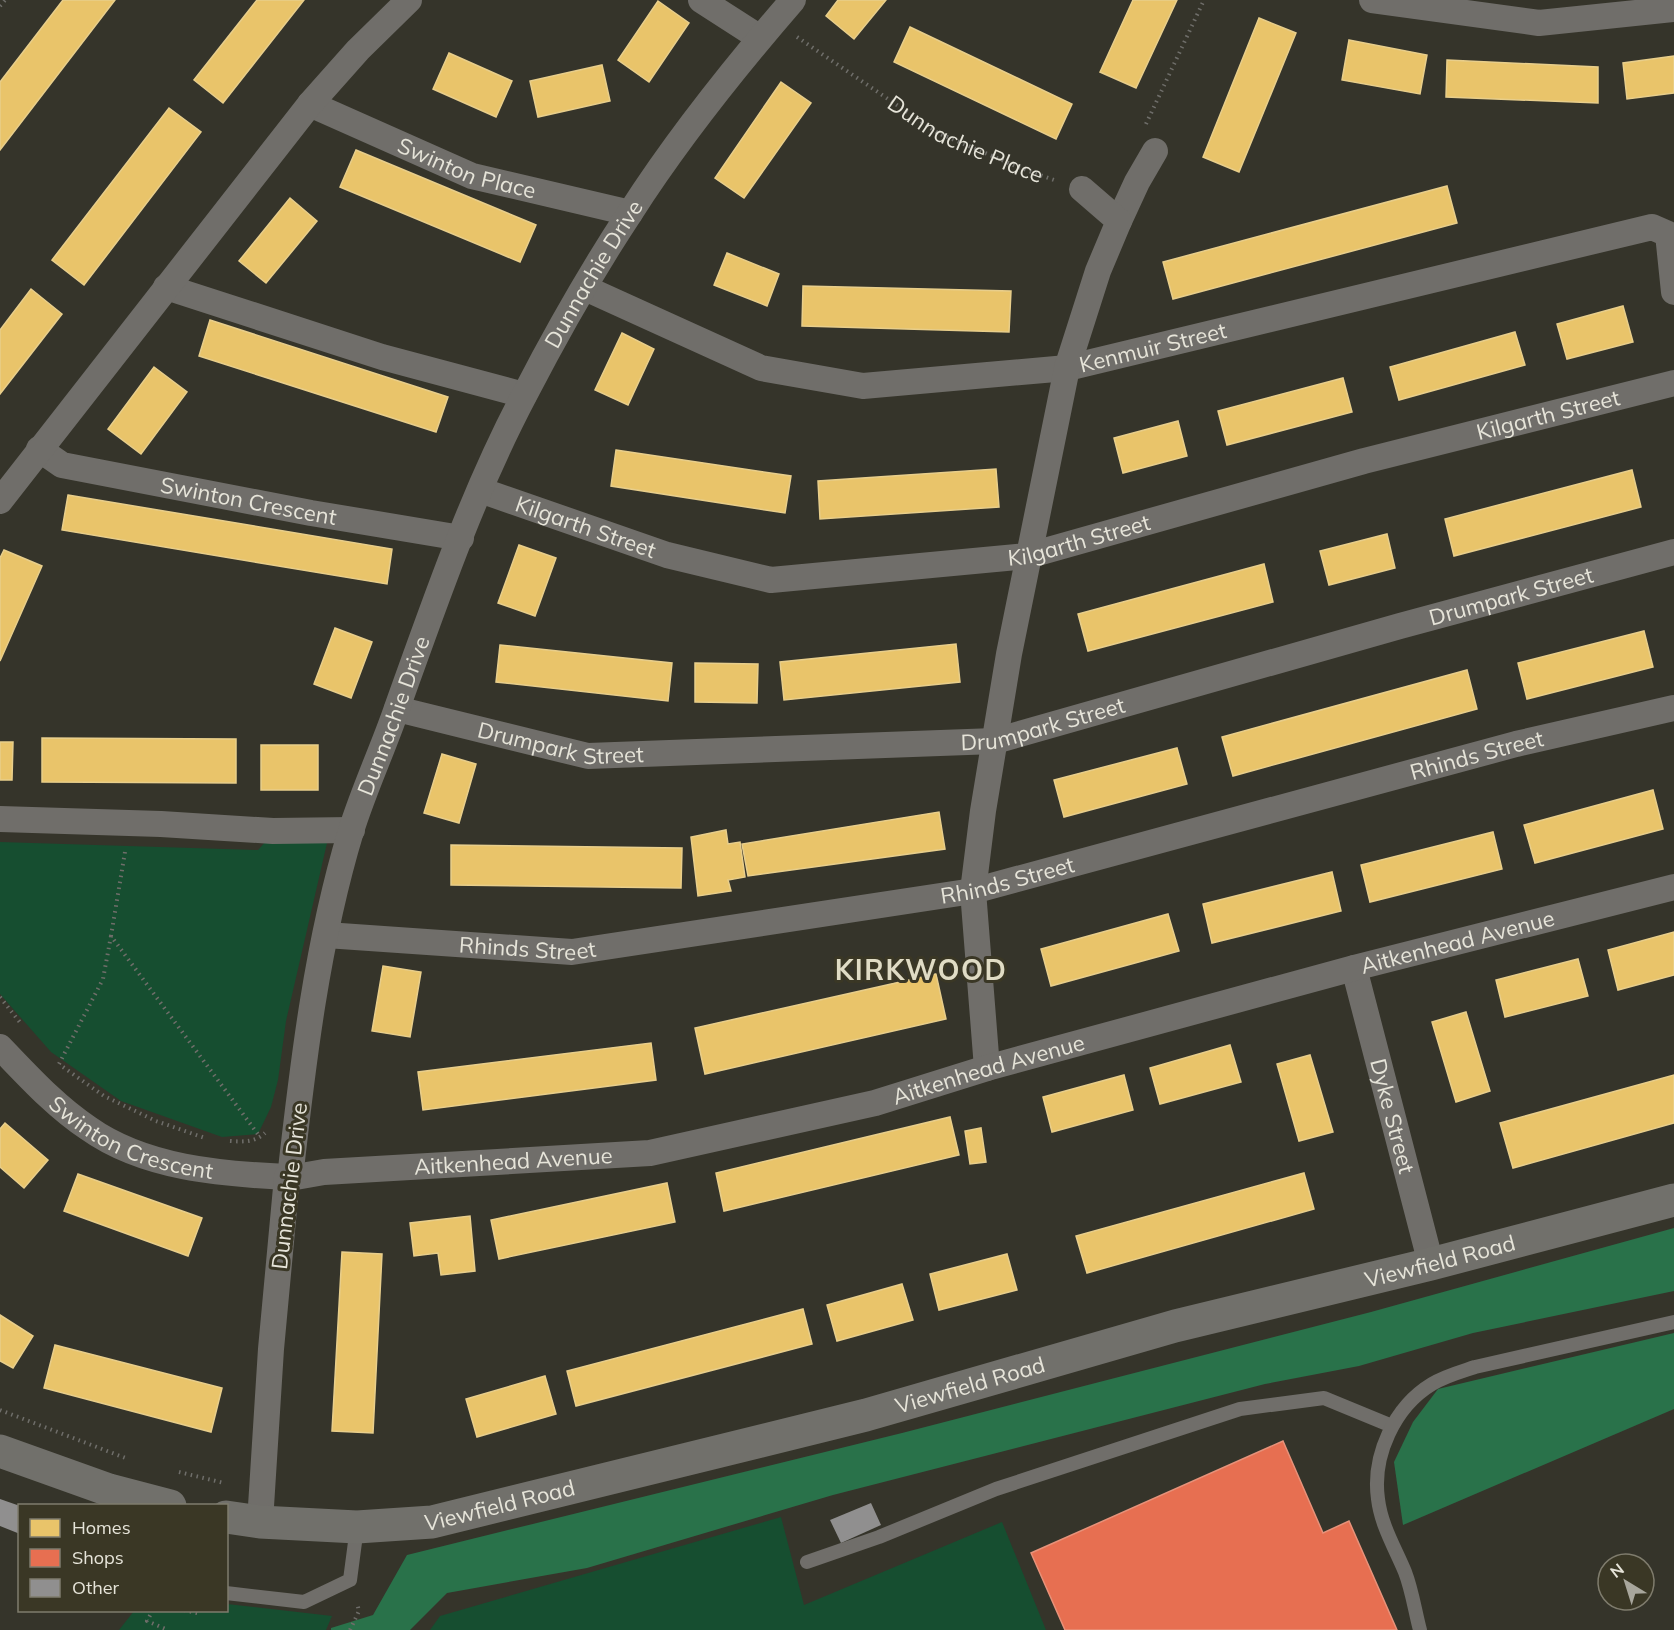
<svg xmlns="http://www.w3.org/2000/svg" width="1674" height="1630" viewBox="0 0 1674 1630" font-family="Mulish,sans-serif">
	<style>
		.green { fill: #164e30 }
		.forest { fill: #29724a }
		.homes { fill: #e9c46a; stroke: #e8ce8b; stroke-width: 1.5 }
		.shops { fill: #e76f51; stroke: #e7927a; stroke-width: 1.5 }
		.building { fill: #908f8f }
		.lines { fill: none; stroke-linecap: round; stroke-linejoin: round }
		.path { stroke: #6f6e6a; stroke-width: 4; stroke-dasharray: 1.5 4.5; stroke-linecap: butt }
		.lane { stroke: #706e6a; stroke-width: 14 }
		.street { stroke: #706e6a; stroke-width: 26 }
		.secondary { stroke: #71706b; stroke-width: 33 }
		.labels { text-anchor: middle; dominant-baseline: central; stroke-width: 6; stroke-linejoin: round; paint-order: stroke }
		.street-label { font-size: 22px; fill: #e6e4d9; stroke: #3a3725 }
		.district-label { font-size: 28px; font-weight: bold; letter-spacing: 1.5px; fill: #e0dcc5; stroke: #3a3725 }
	</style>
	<rect width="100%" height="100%" fill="#35342a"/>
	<g class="green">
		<path d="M268,839L327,843L286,1021L278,1080L271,1107L258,1134L222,1137L121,1101L51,1052L0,994V842L258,850Z"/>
		<path d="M781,1517L804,1605L1002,1522L1046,1630H430L440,1616Z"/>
		<path d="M227,1604L332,1616L326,1630H119L134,1611L226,1610Z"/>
	</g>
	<g class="forest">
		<path d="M1674,1228V1291L1473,1333L1359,1366L1265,1384L833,1495L587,1568L447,1593L410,1630H331V1628L373,1615L407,1555L902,1433L1371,1312Z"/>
		<path d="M1674,1333V1409L1403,1525L1394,1462L1413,1422L1438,1389Z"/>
	</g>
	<g class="homes">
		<path d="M63,0H115L0,150V82Z"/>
		<path d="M257,0H304L223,103L194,80Z"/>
		<path d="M838,0H886L854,39L826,16Z"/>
		<path d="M1133,0H1177L1136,88L1100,72Z"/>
		<path d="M658,1L689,23L649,82L618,60Z"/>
		<path d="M1259,18L1296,33L1239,172L1203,157Z"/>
		<path d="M910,27L1072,104L1056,139L894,62Z"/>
		<path d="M1349,40L1427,55L1420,94L1342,80Z"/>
		<path d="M449,53L512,81L496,117L433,89Z"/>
		<path d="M1674,56V93L1627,99L1623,63Z"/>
		<path d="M1447,60L1598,67V103L1446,97Z"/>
		<path d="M602,65L610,101L538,117L530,81Z"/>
		<path d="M781,82L811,103L744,198L715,178Z"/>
		<path d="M169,108L201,132L84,285L52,260Z"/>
		<path d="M356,150L536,225L520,262L340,187Z"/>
		<path d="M1447,186L1457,223L1173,299L1163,262Z"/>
		<path d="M290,198L317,221L266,283L239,261Z"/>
		<path d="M727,253L779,274L767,306L714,285Z"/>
		<path d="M803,286L1011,291L1009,332L802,326Z"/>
		<path d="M31,289L62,314L0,394V330Z"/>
		<path d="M1623,306L1633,342L1567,359L1557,324Z"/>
		<path d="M210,320L448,397L436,432L199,356Z"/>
		<path d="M1515,332L1525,365L1399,400L1390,367Z"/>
		<path d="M622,333L654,349L628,405L595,390Z"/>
		<path d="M154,367L187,392L141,454L108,429Z"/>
		<path d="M1343,378L1352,412L1227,445L1218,411Z"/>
		<path d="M1178,421L1187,456L1123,473L1114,438Z"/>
		<path d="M616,450L791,476L785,513L611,486Z"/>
		<path d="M996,469L999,507L820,519L818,481Z"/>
		<path d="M1632,470L1641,507L1454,556L1445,519Z"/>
		<path d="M68,495L392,549L387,584L62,530Z"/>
		<path d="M1387,534L1395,568L1329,585L1320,551Z"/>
		<path d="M519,545L556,558L535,616L498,603Z"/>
		<path d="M4,550L42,566L0,661V558Z"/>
		<path d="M1264,564L1273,602L1088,651L1078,614Z"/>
		<path d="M335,628L372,642L351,698L314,684Z"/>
		<path d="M1644,631L1653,667L1527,699L1518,663Z"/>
		<path d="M956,644L960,682L784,700L780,662Z"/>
		<path d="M500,645L672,663L668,701L496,682Z"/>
		<path d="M695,663L758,664L757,703L695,702Z"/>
		<path d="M1467,670L1477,709L1233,776L1222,737Z"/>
		<path d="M42,738L236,739V783L42,782Z"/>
		<path d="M0,742H13L12,780H0Z"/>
		<rect x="261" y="745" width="57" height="45"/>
		<path d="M1177,748L1187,784L1064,817L1054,780Z"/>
		<path d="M442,754L476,764L459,823L424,813Z"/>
		<path d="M1653,790L1663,829L1535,863L1524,825Z"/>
		<path d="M939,812L945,849L748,876L742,844Z"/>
		<path d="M726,830L728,844L740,842L745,877L728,880L731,891L698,896L691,837Z"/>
		<path d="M1493,832L1502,869L1370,902L1361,865Z"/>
		<path d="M451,845L682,848L681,888L451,885Z"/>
		<path d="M1332,872L1341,911L1212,943L1203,904Z"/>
		<path d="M1168,914L1179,951L1051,986L1041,949Z"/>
		<path d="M1674,932V975L1618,990L1608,950Z"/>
		<path d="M1578,959L1588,996L1505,1017L1496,980Z"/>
		<path d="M383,966L421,972L410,1037L372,1031Z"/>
		<path d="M936,974L946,1019L705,1074L695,1028Z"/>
		<path d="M1466,1012L1490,1091L1456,1102L1432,1022Z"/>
		<path d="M651,1043L656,1080L423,1110L418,1072Z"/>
		<path d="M1230,1045L1241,1082L1160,1104L1150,1068Z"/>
		<path d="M1310,1055L1333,1132L1299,1141L1277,1064Z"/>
		<path d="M1124,1075L1133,1110L1052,1132L1043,1097Z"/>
		<path d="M1674,1075V1123L1513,1168L1500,1123Z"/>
		<path d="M950,1117L959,1155L724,1211L716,1173Z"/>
		<path d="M5,1123L48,1160L24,1188L0,1167V1129Z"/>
		<path d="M981,1128L986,1162L970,1164L965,1131Z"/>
		<path d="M1304,1173L1314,1209L1087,1273L1076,1236Z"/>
		<path d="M78,1174L202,1218L188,1256L64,1211Z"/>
		<path d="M667,1183L675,1222L499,1259L491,1220Z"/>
		<path d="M470,1216L475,1271L441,1275L438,1253L414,1256L410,1223Z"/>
		<path d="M342,1252L382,1254L373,1433L332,1431Z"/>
		<path d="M1007,1254L1017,1290L939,1310L930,1274Z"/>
		<path d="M902,1284L913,1320L837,1341L827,1305Z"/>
		<path d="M803,1309L812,1344L576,1406L567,1371Z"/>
		<path d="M0,1315L33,1336L13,1368L0,1361Z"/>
		<path d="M55,1345L222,1388L211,1432L44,1388Z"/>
		<path d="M545,1376L556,1414L477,1437L466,1399Z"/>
	</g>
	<path class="shops" d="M1283,1441L1323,1533L1349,1521L1397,1630H1065L1031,1553Z"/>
	<g class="building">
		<path d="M0,1499L20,1506V1534L0,1526Z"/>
		<path d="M871,1503L881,1525L841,1543L830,1520Z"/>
	</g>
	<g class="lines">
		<g class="path">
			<path d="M0,6L5,0"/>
			<path id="s1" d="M797,37L938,133L1018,167L1054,180"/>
			<path d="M1146,124L1204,0"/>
			<path d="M125,852L111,936L260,1137"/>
			<path d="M0,997L22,1025"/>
			<path d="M59,1064L103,979L111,936"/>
			<path d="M63,1067L104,1096L156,1121L205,1138"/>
			<path d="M230,1141C244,1142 255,1142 265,1133"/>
			<path d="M0,1410L128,1459"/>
			<path d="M179,1472L224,1483"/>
			<path d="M153,1610L147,1621L168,1630"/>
			<path d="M184,1610L201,1614"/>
			<path d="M350,1630L359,1611L357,1603"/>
		</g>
		<g class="lane">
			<path d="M807,1562L879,1537L996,1489L1240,1409L1324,1398L1392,1426"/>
			<path d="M226,1593L304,1602L350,1580L357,1527"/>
			<path d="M1420,1630C1415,1611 1412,1590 1405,1572C1395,1548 1381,1525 1378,1499C1372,1456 1394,1407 1432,1384C1445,1376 1460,1372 1475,1367L1674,1322"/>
		</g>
		<g class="street">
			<path d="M701,0L760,38"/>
			<path d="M1372,0L1539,23L1674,9"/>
			<path id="s2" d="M310,104L472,176L630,213"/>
			<path d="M1119,221L1137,182L1155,151"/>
			<path d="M166,287L382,357L524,395"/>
			<path id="s3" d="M585,288L761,368L863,386L1067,368L1652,227L1668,234L1674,292"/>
			<path id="s4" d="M39,449L62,465L311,513L461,538"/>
			<path id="s5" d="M480,490L667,555L771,580L1027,556L1364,461L1674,383"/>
			<path d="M0,501L310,104L358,50L409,0"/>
			<path id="s6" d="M397,709L588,756L995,741L1400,626L1674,552"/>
			<path d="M0,819L161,824L273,831L352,830"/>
			<path id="s7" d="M326,935L572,952L973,891L1516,744L1674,708"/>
			<path id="s8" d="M1354,968L1431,1264"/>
			<path id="s9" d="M0,1047C28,1076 55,1106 88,1128C144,1168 221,1174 287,1177"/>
			<path d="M987,1068L973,891L983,811L1009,654L1067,368L1098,271L1119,221L1082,189"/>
			<path id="s10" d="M290,1178L324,1172L650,1153L875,1103L987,1068L1354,968L1674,887"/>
			<path id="s11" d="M260,1522L271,1349L287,1177L290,1178C303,1062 317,943 351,831C364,789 383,749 397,708C435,602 472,494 525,394C556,334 593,269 630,213C678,138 735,67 793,0"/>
		</g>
		<g class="secondary">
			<path d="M0,1451L109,1490L170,1506"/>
			<path id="s12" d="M226,1517L260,1522L357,1527L432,1522L866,1415L1175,1326L1431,1264L1674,1200"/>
		</g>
	</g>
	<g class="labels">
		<g class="street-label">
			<text stroke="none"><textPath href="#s1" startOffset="198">Dunnachie Place</textPath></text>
			<text stroke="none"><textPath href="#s2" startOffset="170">Swinton Place</textPath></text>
			<text stroke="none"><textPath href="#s11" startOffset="1311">Dunnachie Drive</textPath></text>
			<text stroke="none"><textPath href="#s3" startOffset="590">Kenmuir Street</textPath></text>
			<text stroke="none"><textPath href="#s5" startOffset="1102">Kilgarth Street</textPath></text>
			<text stroke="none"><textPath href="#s4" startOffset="218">Swinton Crescent</textPath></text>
			<text stroke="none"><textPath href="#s5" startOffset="112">Kilgarth Street</textPath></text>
			<text stroke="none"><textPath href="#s5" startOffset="616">Kilgarth Street</textPath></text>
			<text stroke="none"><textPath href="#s6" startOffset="1140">Drumpark Street</textPath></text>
			<text stroke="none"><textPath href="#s11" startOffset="825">Dunnachie Drive</textPath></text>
			<text stroke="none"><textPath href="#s6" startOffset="654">Drumpark Street</textPath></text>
			<text stroke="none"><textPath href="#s6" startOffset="168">Drumpark Street</textPath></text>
			<text stroke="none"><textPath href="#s7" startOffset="1174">Rhinds Street</textPath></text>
			<text stroke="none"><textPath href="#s7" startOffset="688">Rhinds Street</textPath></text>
			<text stroke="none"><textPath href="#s10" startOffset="1196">Aitkenhead Avenue</textPath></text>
			<text stroke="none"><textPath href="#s7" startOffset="202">Rhinds Street</textPath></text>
			<text stroke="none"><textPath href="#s10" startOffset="710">Aitkenhead Avenue</textPath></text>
			<text stroke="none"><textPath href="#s8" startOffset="153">Dyke Street</textPath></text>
			<text stroke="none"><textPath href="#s9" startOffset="164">Swinton Crescent</textPath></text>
			<text stroke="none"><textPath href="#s10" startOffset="224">Aitkenhead Avenue</textPath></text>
			<text transform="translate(289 1186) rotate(-83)">Dunnachie Drive</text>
			<text stroke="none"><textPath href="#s12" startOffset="1248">Viewfield Road</textPath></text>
			<text stroke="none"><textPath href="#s12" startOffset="762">Viewfield Road</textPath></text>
			<text stroke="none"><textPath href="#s12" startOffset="276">Viewfield Road</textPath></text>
		</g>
		<g class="district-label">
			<text x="921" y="969">KIRKWOOD</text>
		</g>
	</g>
	<rect x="18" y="1504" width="210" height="108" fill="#3a3725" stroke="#7f7c6d" stroke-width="1.5"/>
	<rect x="30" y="1519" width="30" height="18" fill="#e9c46a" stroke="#7f7c6d" stroke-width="1.5"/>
	<text x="72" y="1534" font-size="18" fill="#e6e4d9">Homes</text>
	<rect x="30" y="1549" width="30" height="18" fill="#e76f51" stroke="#7f7c6d" stroke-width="1.5"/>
	<text x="72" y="1564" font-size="18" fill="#e6e4d9">Shops</text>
	<rect x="30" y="1579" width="30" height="18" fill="#908f8f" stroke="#7f7c6d" stroke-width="1.5"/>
	<text x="72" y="1594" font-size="18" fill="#e6e4d9">Other</text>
	<g transform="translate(1626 1582) rotate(322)"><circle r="28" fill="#3a3725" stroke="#7f7c6d" stroke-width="1.5"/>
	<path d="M0-4.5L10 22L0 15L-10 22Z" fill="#a8a69c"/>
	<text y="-9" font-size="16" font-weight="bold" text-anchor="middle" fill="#e6e4d9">N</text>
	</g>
</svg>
